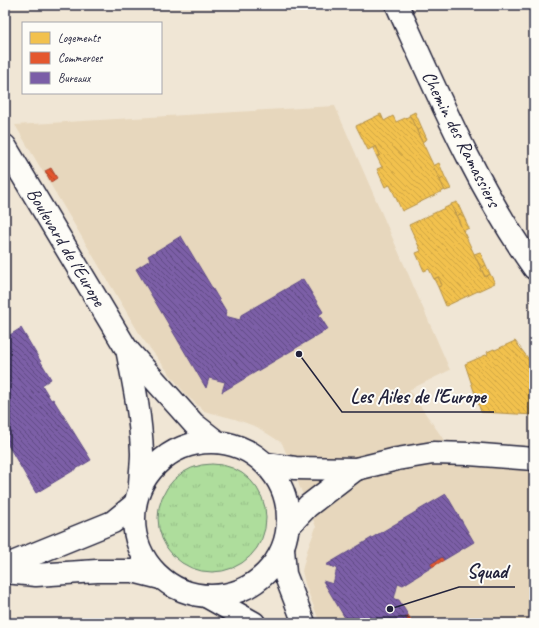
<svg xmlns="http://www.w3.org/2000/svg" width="539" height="628" viewBox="0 0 539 628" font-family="Caveat,sans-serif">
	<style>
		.built { fill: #e7d7bd }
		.grass { fill: url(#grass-tufts); stroke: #68806c }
		.homes { fill: url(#homes-back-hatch); stroke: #b49148 }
		.shops { fill: url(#shops-back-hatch); stroke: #aa4732 }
		.offices { fill: url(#offices-back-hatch); stroke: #604c87 }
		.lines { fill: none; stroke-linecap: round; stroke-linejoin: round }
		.minor-casing { stroke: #22223b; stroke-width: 25 }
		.minor { stroke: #fdfcf7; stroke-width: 22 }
		.labels { text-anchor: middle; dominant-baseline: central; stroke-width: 4; stroke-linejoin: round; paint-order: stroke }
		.street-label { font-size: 19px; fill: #22223b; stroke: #fdfcf7 }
		.leader { fill: none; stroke: #22223b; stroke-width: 1.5 }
		.callout-dot { fill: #22223b; stroke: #fdfcf7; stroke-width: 1.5 }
		.callout-label { font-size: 20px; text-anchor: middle; font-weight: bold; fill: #22223b; stroke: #fdfcf7; stroke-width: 4; stroke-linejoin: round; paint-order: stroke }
	</style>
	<defs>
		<pattern id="grass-tufts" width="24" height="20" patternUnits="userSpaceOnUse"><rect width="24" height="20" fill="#aedd9c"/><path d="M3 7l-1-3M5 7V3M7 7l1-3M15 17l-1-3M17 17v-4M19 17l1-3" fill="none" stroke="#95bd87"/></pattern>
		<pattern id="homes-back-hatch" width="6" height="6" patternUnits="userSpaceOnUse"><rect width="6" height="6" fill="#f2c14e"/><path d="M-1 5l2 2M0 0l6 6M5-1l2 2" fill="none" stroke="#cfa645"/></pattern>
		<pattern id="shops-back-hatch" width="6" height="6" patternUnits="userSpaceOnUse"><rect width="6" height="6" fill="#e4572e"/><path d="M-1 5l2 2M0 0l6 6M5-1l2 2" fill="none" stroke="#b84828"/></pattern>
		<pattern id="offices-back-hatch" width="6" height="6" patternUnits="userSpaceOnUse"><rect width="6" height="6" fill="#7b5ea7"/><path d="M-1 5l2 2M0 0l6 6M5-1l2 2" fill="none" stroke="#5f4982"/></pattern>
	</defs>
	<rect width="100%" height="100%" fill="#f0e6d5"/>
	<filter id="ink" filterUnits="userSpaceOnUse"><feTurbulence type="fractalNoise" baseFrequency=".025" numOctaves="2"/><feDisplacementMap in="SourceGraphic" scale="8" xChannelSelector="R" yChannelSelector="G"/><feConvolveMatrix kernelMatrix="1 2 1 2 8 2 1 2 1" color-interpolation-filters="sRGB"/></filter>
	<g filter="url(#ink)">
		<path class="built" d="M335,106L450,370L409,390L444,440L534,448V623H320L305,584L302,571L307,551L316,527L282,443L257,427L235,419L204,411L186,395L142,338L15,125Z"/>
		<circle class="grass" cx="212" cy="518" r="54"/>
		<g class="homes">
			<path d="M415,112L422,128L417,131L409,115Z"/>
			<path d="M381,114L384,121L393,116L396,122L410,116L445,190L402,211L390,185L385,187L377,169L382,167L377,157L380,155L376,146L368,150L356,126Z"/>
			<path d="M422,128L427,139L422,142L417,131Z"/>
			<path d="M376,146L380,155L377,157L373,148Z"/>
			<path d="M439,163L445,177L440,180L433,166Z"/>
			<path d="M445,177L451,189L445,191L440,180Z"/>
			<path d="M457,202L462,213L457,216L451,204Z"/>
			<path d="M451,205L485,277L490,274L495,283L446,306L438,287L442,285L438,277L434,279L429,269L424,271L416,253L421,251L409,225Z"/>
			<path d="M462,213L469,228L463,231L457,216Z"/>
			<path d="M480,252L486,265L481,268L474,254Z"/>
			<path d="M486,265L490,274L485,277L481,268Z"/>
			<path d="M438,277L442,285L438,287L434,279Z"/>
			<path d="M515,341L534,366V415L481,412L465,364L488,354L487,352L494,349L495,350Z"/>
		</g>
		<g class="shops">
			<path d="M51,168L57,178L51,182L45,171Z"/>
			<path d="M442,557L444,560L432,567L430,564Z"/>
			<path d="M408,615L413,623H409L405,617Z"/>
		</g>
		<g class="offices">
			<path d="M181,236L226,311L225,316L240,320L241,315L303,279L323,312L319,315L328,329L222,392L225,382L209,378L206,388L136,269L150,260L148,256Z"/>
			<path d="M21,328L51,379L42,385L51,400L53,399L91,460L36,493L5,440V428L11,425L5,415V338Z"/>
			<path d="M446,494L474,542L444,560L442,557L430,564L432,567L403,585L398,583L394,599L399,600L408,615L405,617L409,623H348L323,581L333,584L337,568L326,565Z"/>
		</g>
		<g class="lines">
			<defs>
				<g id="minor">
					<path d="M397,5C438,95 477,187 534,268"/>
					<path d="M5,146L126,348L194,424L217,442"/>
					<path d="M127,349C134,384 141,418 142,453C142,465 140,476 140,487"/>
					<circle cx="211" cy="519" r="77"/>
					<path d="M266,464L295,468L356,469L397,459L433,453L469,454L534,459"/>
					<path d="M288,527L308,506L356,469"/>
					<path d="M283,548L285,574L304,623"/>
					<path d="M5,566L113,522L135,504"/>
					<path d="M5,572L36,575L97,571H133L161,578"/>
					<path d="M206,596L254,623"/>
				</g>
			</defs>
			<use href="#minor" class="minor-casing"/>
			<use href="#minor" class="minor"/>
		</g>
	</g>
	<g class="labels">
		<g class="street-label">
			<text transform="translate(461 139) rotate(63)">Chemin des Ramassiers</text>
			<text transform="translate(66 247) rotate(59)">Boulevard de l'Europe</text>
		</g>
	</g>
	<path class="leader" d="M299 354L342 412H494M390 609L459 587H515"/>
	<g class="callout-dot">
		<circle cx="299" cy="354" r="4"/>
		<circle cx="390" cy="609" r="4"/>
	</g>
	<g class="callout-label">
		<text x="418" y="403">Les Ailes de l'Europe</text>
		<text x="487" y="578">Squad</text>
	</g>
	<rect width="539" height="628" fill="none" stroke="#fdfcf7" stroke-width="20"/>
	<rect x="10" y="10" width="519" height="608" fill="none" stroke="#22223b" stroke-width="1.5" filter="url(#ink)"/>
	<rect x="22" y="22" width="140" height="72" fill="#fdfcf7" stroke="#a5a5ac"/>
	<rect x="30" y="32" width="20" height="12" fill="#f2c14e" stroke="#a5a5ac"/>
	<text x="58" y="42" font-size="12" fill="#22223b">Logements</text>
	<rect x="30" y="52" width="20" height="12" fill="#e4572e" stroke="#a5a5ac"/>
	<text x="58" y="62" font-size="12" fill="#22223b">Commerces</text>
	<rect x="30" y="72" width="20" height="12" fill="#7b5ea7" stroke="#a5a5ac"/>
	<text x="58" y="82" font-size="12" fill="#22223b">Bureaux</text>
</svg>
